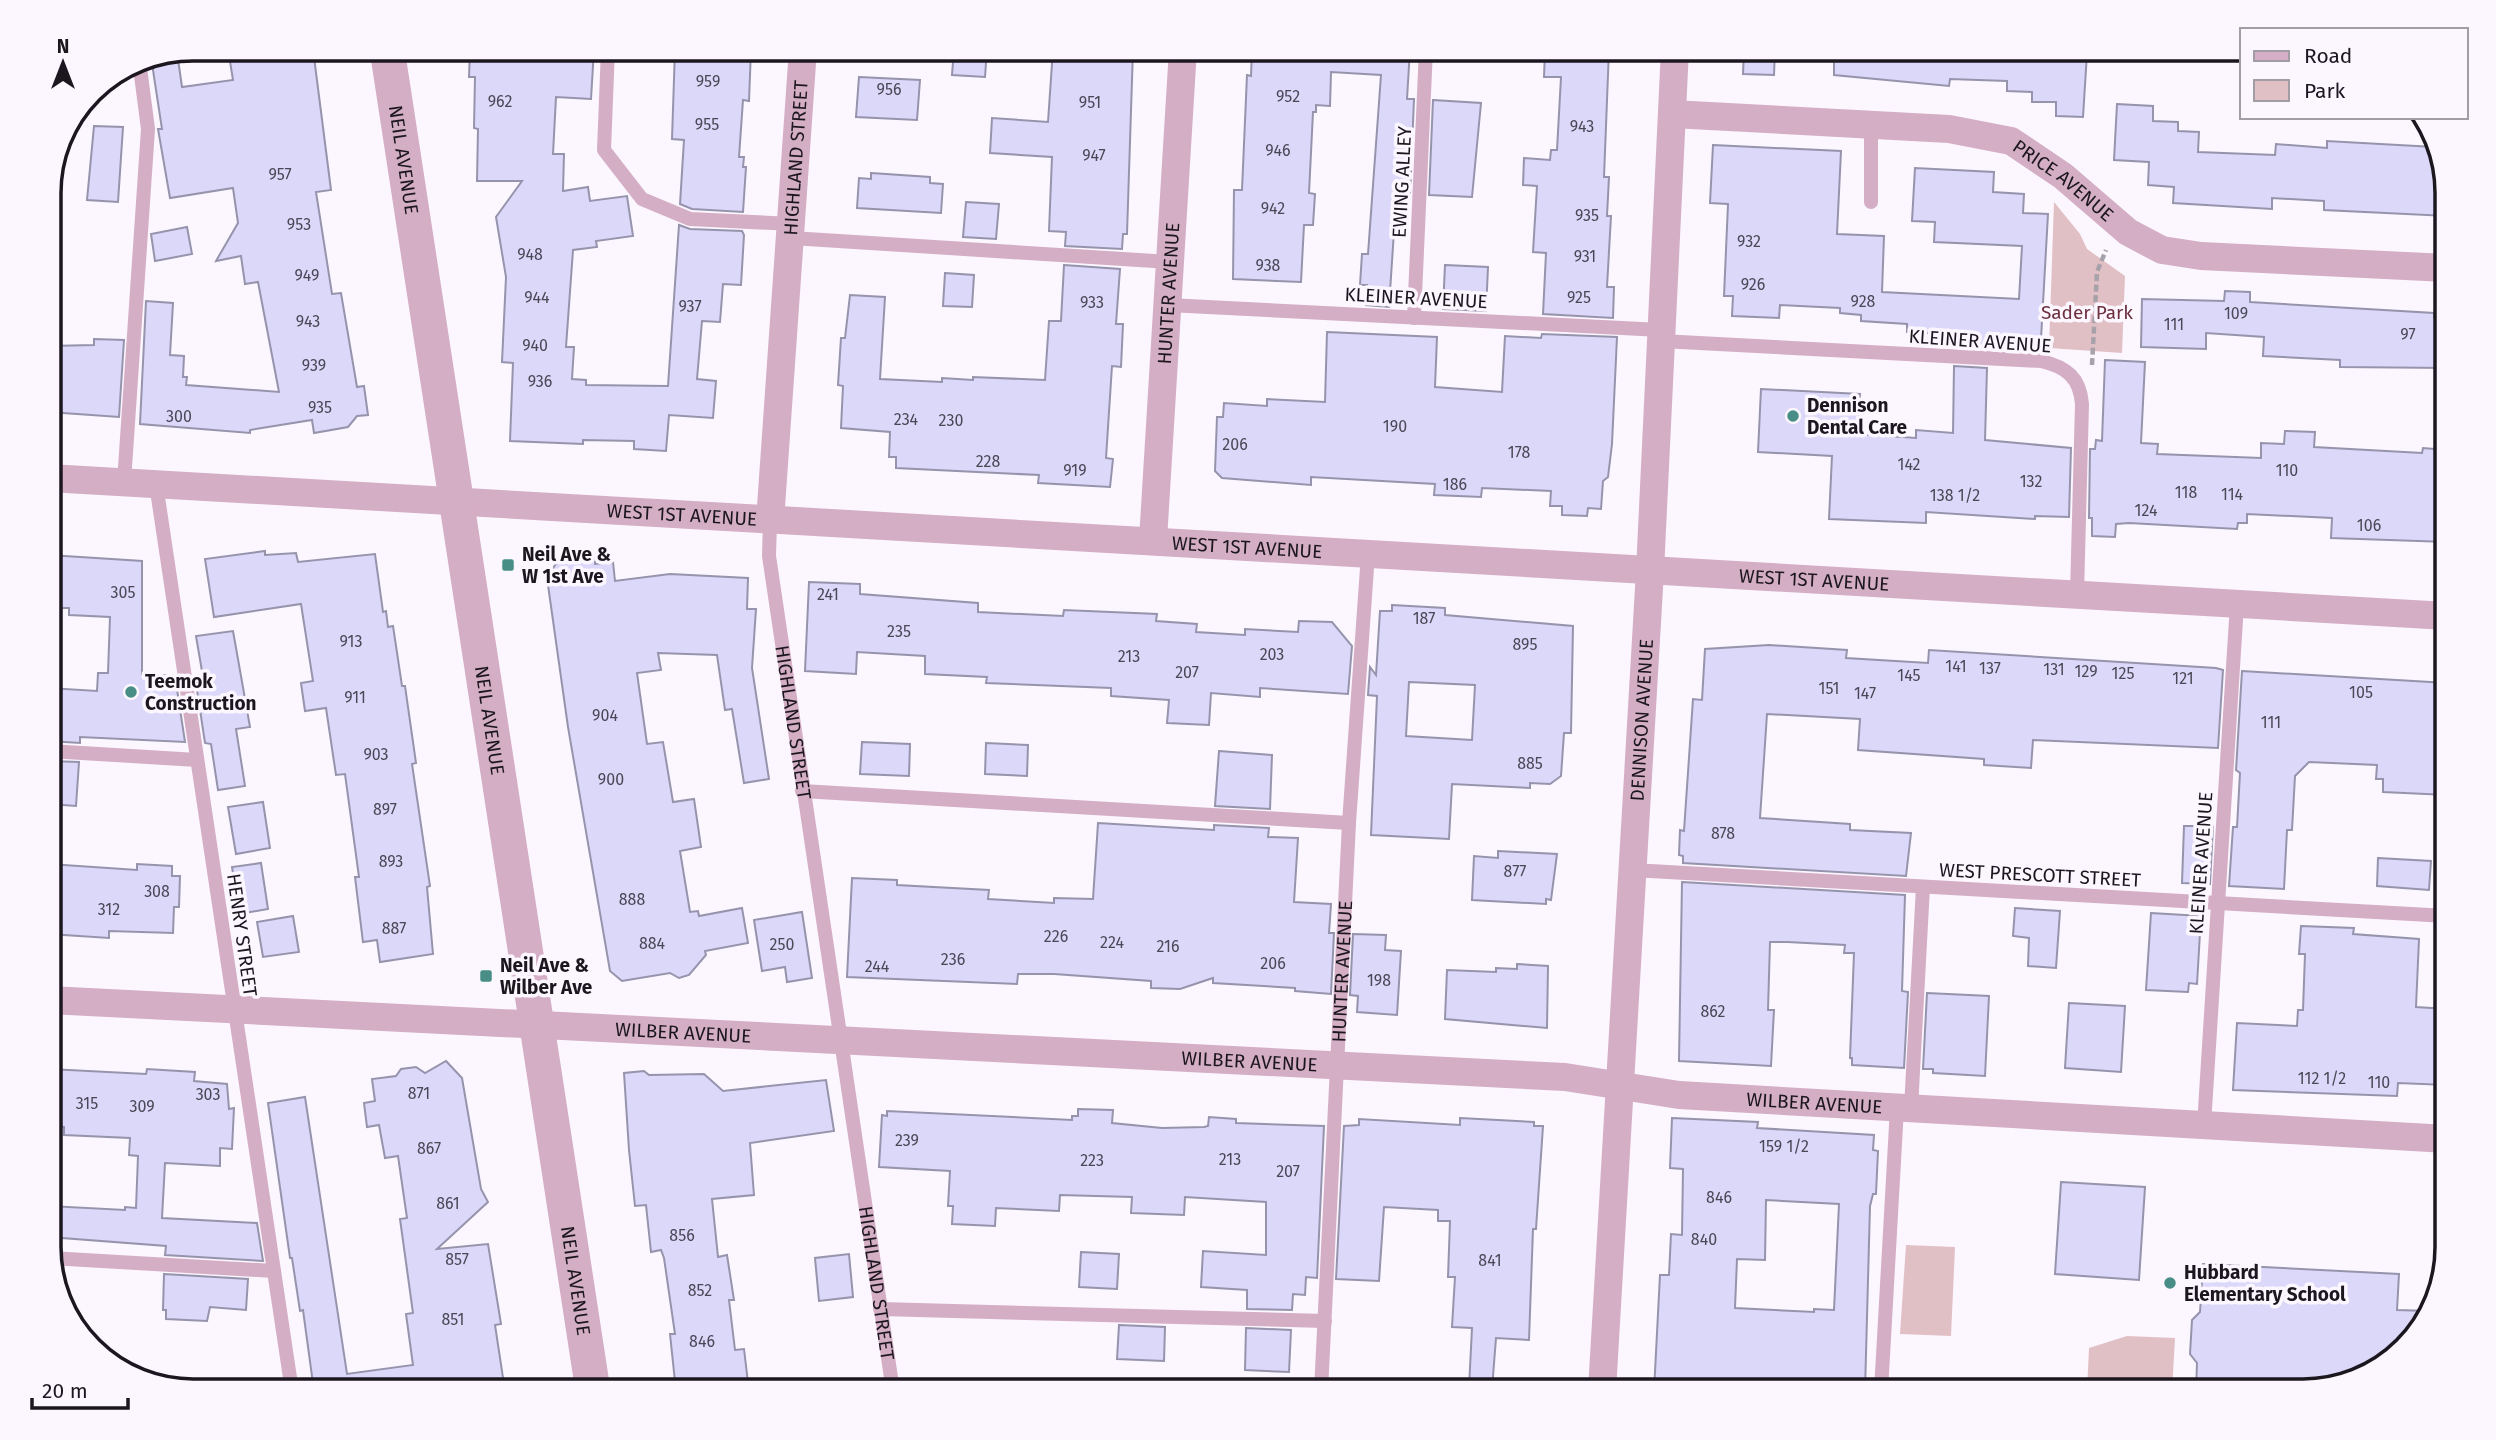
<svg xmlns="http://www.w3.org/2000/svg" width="2496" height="1440" viewBox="0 0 2496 1440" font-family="'Fira Sans',sans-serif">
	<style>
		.green { fill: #e1c0c5 }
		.building { fill: #dbd8fa; stroke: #9694ac; stroke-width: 2; fill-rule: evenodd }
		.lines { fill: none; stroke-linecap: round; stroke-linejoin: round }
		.path { stroke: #a7a2aa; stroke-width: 4.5; stroke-dasharray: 7 3.5; stroke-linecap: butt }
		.service { stroke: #d4aec5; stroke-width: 14 }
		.minor { stroke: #d4aec5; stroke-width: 28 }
		.tertiary { stroke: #d4aec5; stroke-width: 35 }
		.poi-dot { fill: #488e87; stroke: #fcf6ff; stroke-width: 2.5 }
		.labels { text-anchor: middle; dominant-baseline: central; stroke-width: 7; stroke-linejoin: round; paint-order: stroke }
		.number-label { font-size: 16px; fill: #4c4756 }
		.street-label { font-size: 19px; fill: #1c171f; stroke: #fcf6ff }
		.park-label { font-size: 19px; fill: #6c303e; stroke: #fcf6ff }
		.poi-label { font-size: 19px; font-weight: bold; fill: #1c171f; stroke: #fcf6ff; text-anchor: start }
		.rim { fill: none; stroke: #1c171f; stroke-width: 3.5 }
	</style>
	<rect width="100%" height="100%" fill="#fcf6ff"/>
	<g class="green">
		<path d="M2054,202L2080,234L2087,249L2125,276L2122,353L2049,348Z"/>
		<path d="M1906,1245L1955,1247L1951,1336L1900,1334Z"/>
		<path d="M2127,1336L2175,1338L2172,1391H2087L2089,1348Z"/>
	</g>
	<g class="building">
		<path d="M228,49H313L331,190L316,192L332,294L341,293L357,387L364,386L368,415L357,416L348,427L314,433L312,420L250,430V433L140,424L146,301L173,303L170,355L184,356L183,377H187L186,385L279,392L258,282L245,284L241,256L216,261L238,223L233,188L170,198L158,129H162L151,57L177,52L182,87L233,80Z"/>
		<path d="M470,49H594L591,99L556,97L553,154H564L563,191L588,187L590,201L627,196L633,236L596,241L597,247L573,250L566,347H574L572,379L586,380V385L668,386L679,225L690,229L742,231L744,235L741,285L723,284L720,322L702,321L697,379L716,381L713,418L669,415L666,451L634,449V441L583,440V444L510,441L513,363L502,362L506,277L496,217L522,181H477L478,129L474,128L475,77H469Z"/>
		<path d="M675,49H751L749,101L743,100L739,157H744L743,167H746L743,212L692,209L680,204L684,140L672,139Z"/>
		<path d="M954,49H987L985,77L952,75Z"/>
		<path d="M1053,49H1133L1127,234H1123L1122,249L1065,246L1066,232L1049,231L1052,157L990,153L992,118L1048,122Z"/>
		<path d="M1252,49H1410L1407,99H1414L1410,194L1405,193L1403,232L1394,231L1389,307L1366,305L1367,285H1360L1362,254H1368L1381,75L1331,72L1330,106L1316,105V112H1313L1309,193L1315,194L1313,225H1304L1301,282L1233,279L1234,190H1242L1247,75L1251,76Z"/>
		<path d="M1609,49L1604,177H1609L1607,216H1611L1607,287H1614L1613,318L1543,314L1546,253L1533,252L1537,186L1523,185L1524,158L1550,160L1551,150H1557L1561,77H1544L1545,50Z"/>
		<path d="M1744,49H1775L1774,75L1743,74Z"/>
		<path d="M1834,49H2060L2087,53L2083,117L2056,116V102H2032V92L2007,91V81L1950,79L1949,86L1834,75Z"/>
		<path d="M859,77L920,80L917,120L856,117Z"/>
		<path d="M1433,100L1481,103L1472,197L1429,195Z"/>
		<path d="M2117,104L2153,106V121L2178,122V131L2199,132L2198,152L2275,155L2276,144L2327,148V141L2434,147L2447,184V216L2324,210V201L2272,198V209L2173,203L2174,187L2148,185L2149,162L2114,160Z"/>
		<path d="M94,126L123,127L118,202L87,200Z"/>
		<path d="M1713,145L1841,151L1837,234L1884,236L1882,292L2019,299L2022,246L1934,242L1935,222L1912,221L1915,168L1994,172L1993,192L2024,194L2023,213L2048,214L2041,339L1988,337L1987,349L1955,347V335L1907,332V324L1861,321V315L1840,313V308L1780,305L1779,318L1732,316L1733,296H1724L1728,204L1710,203Z"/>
		<path d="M871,173L930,177V183L943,184L941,213L857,208L859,178L871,179Z"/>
		<path d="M966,202L999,204L996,239L963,237Z"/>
		<path d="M187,227L192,254L155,261L151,234Z"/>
		<path d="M1064,265L1120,269L1116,324H1123L1121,367L1112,366L1106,458L1113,459L1110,487L1038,483L1039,475L896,468V457H889L890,432L841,428L843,386L838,385L841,338H845L850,295L885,297L880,379L942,382V378L973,380V377L1045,380L1049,321H1061Z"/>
		<path d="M1445,265L1488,267L1486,311L1443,309Z"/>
		<path d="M945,273L974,275L972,307L943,306Z"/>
		<path d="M2225,291L2250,292V302L2434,313V317L2447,318V368L2340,367V360L2263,356L2264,337L2206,333V349L2141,347L2142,299L2224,301Z"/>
		<path d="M1327,332L1437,337L1435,387L1502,392L1505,336L1541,338L1542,334L1617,337L1612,444L1608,477L1603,481L1601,509L1588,508L1587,516L1562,515V506H1550L1551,491L1482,488L1481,497L1434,495L1435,484L1311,477V485L1222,478L1215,471L1217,417H1223L1224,403L1267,406V399L1325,402Z"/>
		<path d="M94,339L124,340L119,417L49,412V346L94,345Z"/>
		<path d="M2105,360L2145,362L2141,443L2158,444L2157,454L2261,458V443L2284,444L2285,431L2315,432L2314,447L2422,453L2423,448L2447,450V542L2331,538L2332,518L2247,514V523H2238L2237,529L2129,523L2116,524L2115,537L2092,536V518H2089L2090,449H2095L2096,440L2102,441Z"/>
		<path d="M1954,366L1987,368L1985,440L2071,448L2069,517L2035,516V519L1926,512V523L1829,519L1832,456L1758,452L1761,389L1860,394L1858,434L1916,438V430L1953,433Z"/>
		<path d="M265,551V555L296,553L298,562L375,554L383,612L386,611L388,627L393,626L402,686H405L416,763L412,764L430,886L427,887L433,954L380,962L377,940L363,942L355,877H359L345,774L336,775L326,708L305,711L301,683L313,681L301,604L214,617L205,559Z"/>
		<path d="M49,555L142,561V674L175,676L185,742L80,737V743L49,741V688L97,691L98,673H108L110,617L69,615V608H49Z"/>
		<path d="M560,557L567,562L595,558V564L613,562L615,581L670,574L748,578L747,609H756L752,668L769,779L744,783L732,709L725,710L717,655L658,653L661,670L637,673L647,744L663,742L673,802L694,799L701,847L680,851L690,912L698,911L699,916L742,908L748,943L705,951L706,955L689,975L679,978L670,973L622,981L610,971L568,727L547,578Z"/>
		<path d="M809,582L860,584V594L978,603V612L1063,616L1064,610L1157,614L1156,621L1197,624L1196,632L1245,635V629L1298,632L1299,621L1332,622L1352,646L1348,694L1260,688V697L1211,693L1209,725L1167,723L1169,700L1111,696V688L986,683L987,677L925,674V656L857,652L856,674L805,671Z"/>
		<path d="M1392,605L1445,608V615L1573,626L1571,733H1564L1561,776L1550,784L1530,783V788L1452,784L1449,839L1371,835L1377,696L1368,695L1370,667L1376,675L1380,611H1392ZM1409,682L1475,685L1472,740L1406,736Z"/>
		<path d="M233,631L250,727L236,729L245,786L218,790L211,744L205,743L195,677H203L196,636Z"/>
		<path d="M1769,645L1847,650L1846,658L1928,663L1929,650L2216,668L2223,670L2218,748L2033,740L2031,768L1984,765V759L1858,750L1860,719L1767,714L1760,818L1850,824V830L1911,833L1906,876L1683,863V856L1679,855L1680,830L1684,831L1693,699L1702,700L1705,649Z"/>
		<path d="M2242,671L2447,683V795L2383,792V779H2376L2377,765L2309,762L2295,776L2292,830H2287L2284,889L2229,886L2233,827H2237L2240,773L2236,770Z"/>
		<path d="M862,742L910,744L909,776L860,774Z"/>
		<path d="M986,743L1028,745L1027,776L985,774Z"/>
		<path d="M1219,751L1272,755L1270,809L1215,806Z"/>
		<path d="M49,761L79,762L76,806L49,804Z"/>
		<path d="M263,802L270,848L236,854L228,807Z"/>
		<path d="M1098,823L1214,830V825L1269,828L1268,837L1298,838L1294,902L1331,904L1329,933H1334L1331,994L1295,991V988L1213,983V978L1180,989L1151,988V981L1054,974H1018L1017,984L847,977L852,878L897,880V885L989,890L988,899L1054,903V898L1093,899Z"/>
		<path d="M2184,826H2213L2210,884L2182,883Z"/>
		<path d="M1498,851L1557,854L1551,900L1546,899V904L1472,900L1474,856L1498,858Z"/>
		<path d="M2378,858L2431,861L2429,890L2377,886Z"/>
		<path d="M261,863L268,909L239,914L232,867Z"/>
		<path d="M49,864L137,870V864L172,866V876H180L179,907H174L173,933L109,931V938L49,934Z"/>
		<path d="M1682,882L1905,895L1902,991L1908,992L1904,1068L1852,1065V1058H1850L1854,953H1844L1845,945L1787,942H1770L1768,1010H1774L1771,1066L1679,1061Z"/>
		<path d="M2015,908L2060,911L2056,968L2028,966L2029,938L2013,936Z"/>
		<path d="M802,912L812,978L787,982L785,967L762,971L754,920Z"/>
		<path d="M2151,913L2201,916L2197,984L2189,983L2188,992L2146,990Z"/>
		<path d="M293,916L299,952L263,957L257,922Z"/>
		<path d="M2301,926L2354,928L2353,934L2419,939L2416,1007L2447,1009V1085L2398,1083L2397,1096L2233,1090L2237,1023L2297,1026L2298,1010H2303L2305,954H2299Z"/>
		<path d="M1353,934L1386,935L1385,950L1401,951L1397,1015L1357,1012L1358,996L1350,995Z"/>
		<path d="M1517,964L1548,966L1547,1028L1445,1019L1447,970L1496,972V968L1517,969Z"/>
		<path d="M1927,993L1989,996L1985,1076L1933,1073V1069H1923Z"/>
		<path d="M2069,1003L2125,1006L2121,1072L2065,1068Z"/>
		<path d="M446,1061L462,1078L481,1189L488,1202L437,1249L488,1244L501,1324L495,1325L505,1391H314L303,1310L300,1311L292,1258H290L268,1103L305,1097L347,1374L413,1365L406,1314L413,1313L400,1219L407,1218L398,1156L385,1158L379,1125L367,1127L364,1103L375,1101L372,1079L396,1076L401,1069L416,1067L425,1073Z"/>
		<path d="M49,1069L146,1074L147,1069L195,1072L194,1081L227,1084L229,1109L234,1108L232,1149L220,1148V1166L165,1163L162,1218L257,1223L263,1261L165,1255L166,1246L49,1237V1206L125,1210V1207L136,1208L138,1156L129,1155L130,1138L64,1135V1127L49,1126Z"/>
		<path d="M644,1071L649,1075L704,1074L723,1091L826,1080L834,1131L750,1143L754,1195L712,1199L718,1257L727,1255L734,1300H729L735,1350L744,1349L749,1391H676L670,1334H675L664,1258L661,1250L651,1252L646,1205L635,1206L629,1150L624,1073Z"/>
		<path d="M1078,1109L1113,1110L1112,1123L1162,1128L1204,1127L1208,1126L1209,1117L1236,1119V1123L1324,1126L1317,1278L1306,1277L1305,1295L1293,1294L1292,1310L1247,1309V1290L1201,1287L1203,1251L1266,1255V1202L1185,1197L1184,1215L1131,1213L1132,1197L1060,1195L1059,1211L996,1208L995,1226L952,1224L953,1206H948L950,1171L879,1167L882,1115L887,1116V1111L1072,1120V1116H1078Z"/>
		<path d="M1460,1118L1534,1122V1126H1543L1536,1229H1533L1529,1340L1496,1338L1492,1389L1469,1388L1472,1328L1452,1327L1455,1277H1448L1450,1221H1438V1210L1384,1207L1379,1281L1336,1279L1344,1126L1359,1125V1119L1460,1125Z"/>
		<path d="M1672,1118L1758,1122L1757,1128L1874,1135L1873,1150L1878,1151L1876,1194H1873L1870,1206L1865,1391H1654L1660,1275H1669L1671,1234L1682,1235L1683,1169L1670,1168ZM1766,1200L1839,1204L1834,1310L1814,1309V1312L1735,1308L1737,1259L1765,1260Z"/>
		<path d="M2061,1182L2145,1187L2139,1280L2055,1274Z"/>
		<path d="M1081,1252L1119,1254L1117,1289L1079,1287Z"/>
		<path d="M849,1254L853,1297L819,1301L815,1258Z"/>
		<path d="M2203,1264L2399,1274L2397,1310L2430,1311L2428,1319L2375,1372L2303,1391H2196L2197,1363L2190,1354L2192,1320L2200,1312Z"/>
		<path d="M164,1274L248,1279L246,1310L210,1307L207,1321L166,1319V1310H163Z"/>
		<path d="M1119,1325L1165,1327L1164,1361L1117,1359Z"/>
		<path d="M1246,1328L1291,1330L1289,1372L1245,1370Z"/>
	</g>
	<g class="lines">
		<path class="path" d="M2092,365L2097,272L2106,250"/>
		<g class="service">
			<path d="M608,49L604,150L642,199L690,219L792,224"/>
			<path d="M1871,125V202"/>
			<path d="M791,238L1170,262"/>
			<path d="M1168,305L1661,330"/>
			<path d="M1414,318L1426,49"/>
			<path d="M1661,341L2041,361C2067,367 2080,378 2082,404L2077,594"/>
			<path d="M124,482L148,129L139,60"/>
			<path d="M156,484L292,1391"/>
			<path id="s1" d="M770,521L769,556L893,1391"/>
			<path d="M49,751L197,760"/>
			<path d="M802,791L1349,823"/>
			<path d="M1632,870L2447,916"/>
			<path d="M1911,1108L1923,887"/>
			<path d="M2204,1125L2237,604"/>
			<path d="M50,1258L274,1271"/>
			<path d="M880,1309L1325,1321"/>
			<path id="s2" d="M1321,1391L1349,823L1368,554"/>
			<path d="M1881,1391L1897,1108"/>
		</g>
		<g class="minor">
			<path id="s3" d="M1672,114L1949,129L2011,141L2063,176L2128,232L2162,250L2201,256L2447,268"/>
			<path id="s4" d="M49,478L2447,616"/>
			<path id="s5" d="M770,521L803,49"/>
			<path id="s6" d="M1153,540L1183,49"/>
			<path id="s7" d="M49,1000L1565,1077L1679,1095L2447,1139"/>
			<path id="s8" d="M1602,1391L1650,571L1675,49"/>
		</g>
		<path class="tertiary" id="s9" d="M387,49L593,1391"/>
	</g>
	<g class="poi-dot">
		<circle cx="1793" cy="416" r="7"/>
		<rect x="501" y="558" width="14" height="14" rx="3.5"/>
		<circle cx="131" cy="692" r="7"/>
		<rect x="479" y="969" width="14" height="14" rx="3.5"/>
		<circle cx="2170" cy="1283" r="7"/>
	</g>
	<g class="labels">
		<g class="number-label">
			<text x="708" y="81">959</text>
			<text x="889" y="89">956</text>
			<text x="1288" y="96">952</text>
			<text x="500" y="101">962</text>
			<text x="1090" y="102">951</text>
			<text x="707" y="124">955</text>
			<text x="1582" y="126">943</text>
			<text x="1278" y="150">946</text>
			<text x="1094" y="155">947</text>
			<text x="280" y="174">957</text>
			<text x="1273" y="208">942</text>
			<text x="1587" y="215">935</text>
			<text x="299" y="224">953</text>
			<text x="1749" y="241">932</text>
			<text x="530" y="254">948</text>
			<text x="1585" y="256">931</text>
			<text x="1268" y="265">938</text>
			<text x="307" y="275">949</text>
			<text x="1753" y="284">926</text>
			<text x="537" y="297">944</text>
			<text x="1579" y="297">925</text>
			<text x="1863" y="301">928</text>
			<text x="1092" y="302">933</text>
			<text x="690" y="306">937</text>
			<text x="2236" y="313">109</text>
			<text x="308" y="321">943</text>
			<text x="2174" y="324">111</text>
			<text x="2408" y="334">97</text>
			<text x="535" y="345">940</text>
			<text x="314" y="365">939</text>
			<text x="540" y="381">936</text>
			<text x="320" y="407">935</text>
			<text x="179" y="416">300</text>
			<text x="906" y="419">234</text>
			<text x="951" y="420">230</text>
			<text x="1395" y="426">190</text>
			<text x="1235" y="444">206</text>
			<text x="1519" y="452">178</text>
			<text x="988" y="461">228</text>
			<text x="1909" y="464">142</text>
			<text x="1075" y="470">919</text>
			<text x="2287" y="470">110</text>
			<text x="2031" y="481">132</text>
			<text x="1455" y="484">186</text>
			<text x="2186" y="492">118</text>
			<text x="2232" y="494">114</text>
			<text x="1955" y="495">138 1/2</text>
			<text x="2146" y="510">124</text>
			<text x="2369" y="525">106</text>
			<text x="123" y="592">305</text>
			<text x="828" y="594">241</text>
			<text x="1424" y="618">187</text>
			<text x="899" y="631">235</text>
			<text x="351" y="641">913</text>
			<text x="1525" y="644">895</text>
			<text x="1272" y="654">203</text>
			<text x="1129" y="656">213</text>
			<text x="1956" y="666">141</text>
			<text x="1990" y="668">137</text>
			<text x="2054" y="669">131</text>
			<text x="2086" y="671">129</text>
			<text x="1187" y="672">207</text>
			<text x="2123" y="673">125</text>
			<text x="1909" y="675">145</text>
			<text x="2183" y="678">121</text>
			<text x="1829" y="688">151</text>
			<text x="2361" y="692">105</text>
			<text x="1865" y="693">147</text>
			<text x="355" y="697">911</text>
			<text x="605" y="715">904</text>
			<text x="2271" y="722">111</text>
			<text x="376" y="754">903</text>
			<text x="1530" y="763">885</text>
			<text x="611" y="779">900</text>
			<text x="385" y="809">897</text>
			<text x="1723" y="833">878</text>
			<text x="391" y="861">893</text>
			<text x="1515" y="871">877</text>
			<text x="157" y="891">308</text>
			<text x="632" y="899">888</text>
			<text x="109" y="909">312</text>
			<text x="394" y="928">887</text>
			<text x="1056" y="936">226</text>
			<text x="1112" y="942">224</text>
			<text x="652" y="943">884</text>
			<text x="782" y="944">250</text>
			<text x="1168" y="946">216</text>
			<text x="953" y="959">236</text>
			<text x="1273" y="963">206</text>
			<text x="877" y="966">244</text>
			<text x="1379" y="980">198</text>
			<text x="1713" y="1011">862</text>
			<text x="2322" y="1078">112 1/2</text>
			<text x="2379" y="1082">110</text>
			<text x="419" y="1093">871</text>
			<text x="208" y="1094">303</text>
			<text x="87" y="1103">315</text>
			<text x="142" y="1106">309</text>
			<text x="907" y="1140">239</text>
			<text x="1784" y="1146">159 1/2</text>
			<text x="429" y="1148">867</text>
			<text x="1230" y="1159">213</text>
			<text x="1092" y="1160">223</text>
			<text x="1288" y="1171">207</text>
			<text x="1719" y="1197">846</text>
			<text x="448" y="1203">861</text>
			<text x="682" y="1235">856</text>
			<text x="1704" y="1239">840</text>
			<text x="457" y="1259">857</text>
			<text x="1490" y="1260">841</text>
			<text x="700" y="1290">852</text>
			<text x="453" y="1319">851</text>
			<text x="702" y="1341">846</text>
		</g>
		<g class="street-label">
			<text stroke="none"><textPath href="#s5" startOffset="364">HIGHLAND STREET</textPath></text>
			<text stroke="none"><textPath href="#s9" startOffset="112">NEIL AVENUE</textPath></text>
			<text transform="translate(1402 182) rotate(-87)">EWING ALLEY</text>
			<text stroke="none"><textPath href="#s3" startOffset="406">PRICE AVENUE</textPath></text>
			<text stroke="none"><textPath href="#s6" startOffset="247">HUNTER AVENUE</textPath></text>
			<text transform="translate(1416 298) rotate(3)">KLEINER AVENUE</text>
			<text transform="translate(1980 341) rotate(4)">KLEINER AVENUE</text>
			<text stroke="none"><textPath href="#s4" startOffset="634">WEST 1ST AVENUE</textPath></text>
			<text stroke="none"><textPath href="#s4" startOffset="1200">WEST 1ST AVENUE</textPath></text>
			<text stroke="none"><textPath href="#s4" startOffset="1768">WEST 1ST AVENUE</textPath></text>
			<text stroke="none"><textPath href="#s9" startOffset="679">NEIL AVENUE</textPath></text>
			<text stroke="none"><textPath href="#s8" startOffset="672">DENNISON AVENUE</textPath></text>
			<text stroke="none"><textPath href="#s1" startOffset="203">HIGHLAND STREET</textPath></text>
			<text transform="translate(2201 863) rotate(-86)">KLEINER AVENUE</text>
			<text transform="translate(2040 875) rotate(3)">WEST PRESCOTT STREET</text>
			<text transform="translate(242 935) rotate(82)">HENRY STREET</text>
			<text stroke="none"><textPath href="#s2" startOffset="420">HUNTER AVENUE</textPath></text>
			<text stroke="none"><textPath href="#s7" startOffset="635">WILBER AVENUE</textPath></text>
			<text stroke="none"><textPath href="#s7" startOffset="1202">WILBER AVENUE</textPath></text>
			<text stroke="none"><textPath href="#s7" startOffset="1769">WILBER AVENUE</textPath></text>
			<text stroke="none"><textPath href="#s9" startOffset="1246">NEIL AVENUE</textPath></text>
			<text stroke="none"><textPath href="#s1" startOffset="770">HIGHLAND STREET</textPath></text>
		</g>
		<g class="park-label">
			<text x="2087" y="312">Sader Park</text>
		</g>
		<g class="poi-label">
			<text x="1807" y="405">Dennison<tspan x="1807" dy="22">Dental Care</tspan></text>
			<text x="522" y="554">Neil Ave &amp;<tspan x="522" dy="22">W 1st Ave</tspan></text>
			<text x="145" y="681">Teemok<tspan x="145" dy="22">Construction</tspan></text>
			<text x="500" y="965">Neil Ave &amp;<tspan x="500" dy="22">Wilber Ave</tspan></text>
			<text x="2184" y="1272">Hubbard<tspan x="2184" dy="22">Elementary School</tspan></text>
		</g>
	</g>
	<path d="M0 0H2496V1440H0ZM193 61H2303A132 132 0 0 1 2435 193V1247A132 132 0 0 1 2303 1379H193A132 132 0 0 1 61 1247V193A132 132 0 0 1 193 61Z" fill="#fcf6ff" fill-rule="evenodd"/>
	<path class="rim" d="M193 61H2303A132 132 0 0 1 2435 193V1247A132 132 0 0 1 2303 1379H193A132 132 0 0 1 61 1247V193A132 132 0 0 1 193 61Z"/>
	<rect x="2240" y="28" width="228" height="91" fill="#fcf6ff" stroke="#a29da5" stroke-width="2"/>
	<rect x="2254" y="51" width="35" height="10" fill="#d4aec5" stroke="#a29da5" stroke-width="2"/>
	<text x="2304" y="63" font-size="21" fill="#1c171f">Road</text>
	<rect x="2254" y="80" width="35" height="21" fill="#e1c0c5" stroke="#a29da5" stroke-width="2"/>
	<text x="2304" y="98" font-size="21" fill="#1c171f">Park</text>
	<g transform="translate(63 63)" stroke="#fcf6ff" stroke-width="5" paint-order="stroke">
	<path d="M0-5L12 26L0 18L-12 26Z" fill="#1c171f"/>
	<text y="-10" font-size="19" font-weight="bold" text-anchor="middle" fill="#1c171f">N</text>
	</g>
	<path d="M32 1398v10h96v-10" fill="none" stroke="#1c171f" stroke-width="3.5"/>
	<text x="42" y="1398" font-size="21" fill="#1c171f" stroke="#fcf6ff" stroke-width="5" paint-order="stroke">20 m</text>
</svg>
